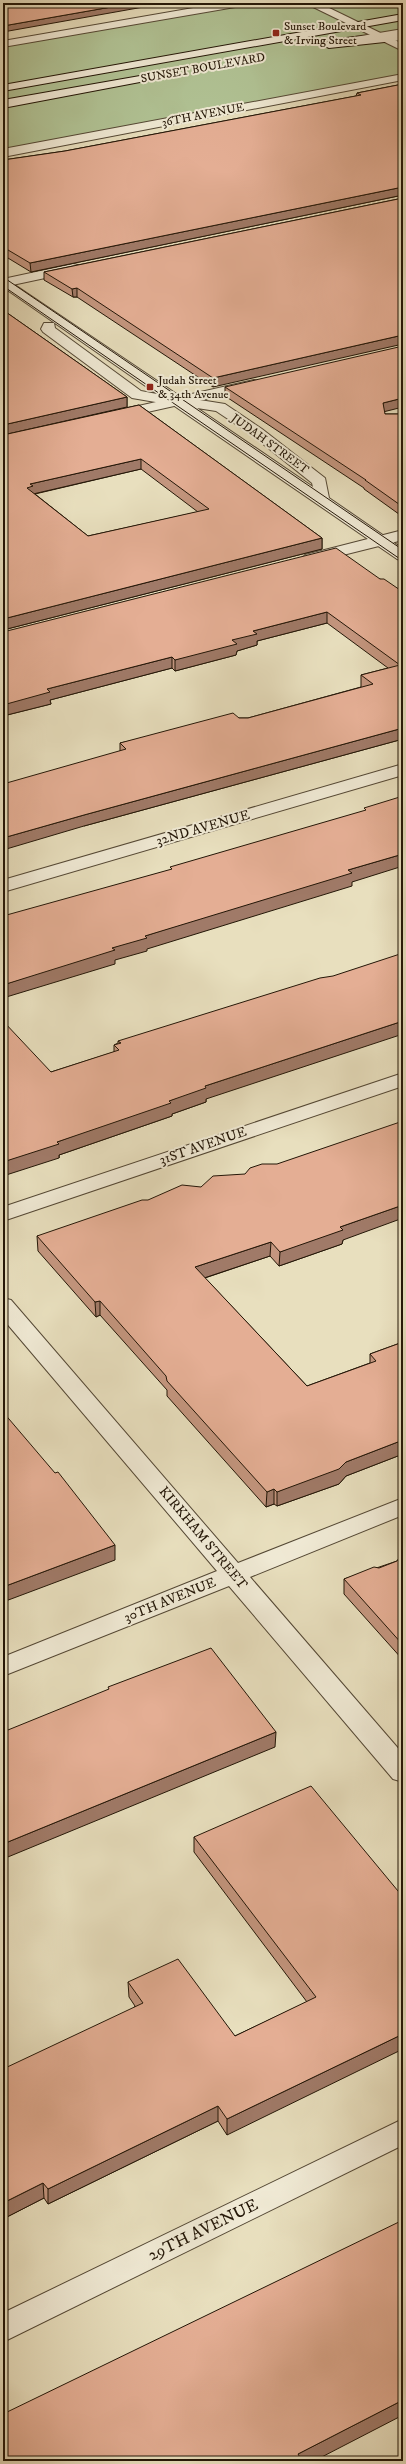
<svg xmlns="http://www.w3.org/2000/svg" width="406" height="2464" viewBox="0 0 406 2464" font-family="'IM FELL DW Pica',serif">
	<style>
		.green { fill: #b1c395; stroke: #6a6c4e }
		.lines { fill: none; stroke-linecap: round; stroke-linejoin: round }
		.minor-casing { stroke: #544835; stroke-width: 2 }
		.tertiary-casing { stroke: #544835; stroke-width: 2 }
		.secondary-casing { stroke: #231607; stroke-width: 2 }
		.minor { fill: #f0ead5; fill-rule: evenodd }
		.tertiary { fill: #f0ead5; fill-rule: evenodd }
		.secondary { fill: #f0ead5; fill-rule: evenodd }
		.tram { stroke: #231607; stroke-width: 1 }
		.wall { fill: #c4967f; stroke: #231607; fill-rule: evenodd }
		.shaded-wall { fill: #a07a68; stroke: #231607 }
		.building { fill: #e4ae94; stroke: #231607; fill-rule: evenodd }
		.poi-dot { fill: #8f2418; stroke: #f0ead5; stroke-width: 1.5 }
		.labels { text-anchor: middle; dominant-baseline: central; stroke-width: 4; stroke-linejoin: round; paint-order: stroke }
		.far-poi-label { font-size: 12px; fill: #231607; stroke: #f0ead5; text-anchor: start }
		.far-street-label { font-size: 12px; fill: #231607; stroke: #f0ead5 }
		.street-label { font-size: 14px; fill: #231607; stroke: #f0ead5 }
		.near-street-label { font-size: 17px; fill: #231607; stroke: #f0ead5 }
	</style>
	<rect width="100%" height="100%" fill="#e8dfbe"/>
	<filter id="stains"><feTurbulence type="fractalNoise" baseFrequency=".005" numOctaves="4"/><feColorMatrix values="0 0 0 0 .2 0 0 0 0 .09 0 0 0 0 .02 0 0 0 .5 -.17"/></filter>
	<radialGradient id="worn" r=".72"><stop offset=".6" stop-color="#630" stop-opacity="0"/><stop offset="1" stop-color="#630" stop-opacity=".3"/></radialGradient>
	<path class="green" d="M241,3H403V77L3,153V44Z"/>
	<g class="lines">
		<defs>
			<g id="minor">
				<path d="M222,3H246L241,6L3,47V41Z"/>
				<path d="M305,3H319L403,44V51Z"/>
				<path d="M403,74V80L3,157V149Z"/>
				<path d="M73,264L78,265L80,268L78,271L3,287V279Z"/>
				<path d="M254,380L259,381L261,384L259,387L116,419L109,415L116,411Z"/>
				<path d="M403,530V540L311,563L303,558L305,555Z"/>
				<path d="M403,764V775L3,892V880Z"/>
				<path d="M403,1073V1086L3,1221V1207Z"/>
				<path d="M3,1298L11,1300L238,1563L403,1498V1515L250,1577L403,1754V1782L393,1779L229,1586L3,1676V1657L217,1571L3,1319Z"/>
				<path d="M403,2119V2145L3,2342V2313Z"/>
			</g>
			<g id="tertiary">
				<path d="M403,29V35L355,43L349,40L355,37Z"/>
				<path d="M3,277L181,397L225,404L262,429L325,478L329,498L403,549V561L397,559L173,405L132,398L43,332L41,329L44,323H54L55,328L141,391L157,394L3,287ZM197,408L216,411L252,435L312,483L313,487Z"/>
			</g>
			<g id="secondary">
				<path d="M403,14V20L3,91V85Z"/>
				<path d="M403,34V40L329,48L323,45C331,36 389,35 403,34Z"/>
				<path d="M157,73L161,74V78L3,108V100Z"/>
			</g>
		</defs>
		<use href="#minor" class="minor-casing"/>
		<use href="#tertiary" class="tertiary-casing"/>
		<use href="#secondary" class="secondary-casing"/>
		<use href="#minor" class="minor"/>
		<use href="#tertiary" class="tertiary"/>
		<use href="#secondary" class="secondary"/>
		<g class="tram">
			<path d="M3,277L403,550"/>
			<path d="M3,286L403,561"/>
		</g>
	</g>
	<g class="wall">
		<path d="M403,84V195L31,272L3,255V160L65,151L356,96L357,93Z"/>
		<path d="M403,198L213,387L77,297H73L44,280V272Z"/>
		<path d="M3,310L127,397V407L11,434L139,405L322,538V549L3,630ZM141,469L198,512L88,536L35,494Z"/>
		<path d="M225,387L384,412L385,414H403V517L364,489V488L225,396Z"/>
		<path d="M380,579L403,592V739L84,826L120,751V743L239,718H248L361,687V675L388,668L327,623L257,641V645L237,651L236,655L175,671L172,668L50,700L51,704L3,716Z"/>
		<path d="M118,1041L206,1099V1102L172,1114V1116L59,1155V1158L51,1072L114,1052V1045L118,1043Z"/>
		<path d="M37,1236L343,1240L342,1244L279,1266L270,1256L205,1278L307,1386L370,1363V1354L403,1342V1454L346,1476L339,1484L277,1506L274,1504L266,1507L167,1396V1390L100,1315L96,1317L38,1251Z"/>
		<path d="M403,1318V1336L400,1333L401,1319Z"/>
		<path d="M403,1554V1660L344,1594V1579L397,1561Z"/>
		<path d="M194,1837L403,1897L227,2135L218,2121L48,2204L44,2198L3,2219L135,2006L129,1997L128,1982L235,2036L307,2002L194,1852Z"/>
	</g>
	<g class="shaded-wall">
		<path d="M134,3H166L3,32V26Z"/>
		<path d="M403,187V195L31,272L30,263Z"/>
		<path d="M77,288V297H73L72,289Z"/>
		<path d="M403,335V344L213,387V378Z"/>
		<path d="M127,397V407L3,435V425Z"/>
		<path d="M403,398V407L383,412V403Z"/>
		<path d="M141,459V469L33,494L27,488L30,484Z"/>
		<path d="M322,538V549L3,630V619Z"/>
		<path d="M327,612V623L257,641V645L237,651L236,655L175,671V660L232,640L253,631Z"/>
		<path d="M172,657V668L50,700L51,704L3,716V705L47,689Z"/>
		<path d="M403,728V739L84,826L3,850V838L84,815Z"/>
		<path d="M403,854V866L352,882V886L147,949V951L115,960V964L3,998V985L112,948L145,936L348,870Z"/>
		<path d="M403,1021V1034L206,1099V1102L172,1114V1116L59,1155V1158L3,1176V1162L57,1142L169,1101L205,1086Z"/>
		<path d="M403,1205V1218L343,1240L342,1244L279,1266L280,1252L340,1227Z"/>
		<path d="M271,1242L270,1256L195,1281V1267Z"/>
		<path d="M100,1301V1315L96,1317L95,1302Z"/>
		<path d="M403,1440V1454L346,1476L339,1484L277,1506V1492L346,1462Z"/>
		<path d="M274,1489V1504L266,1507L267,1492Z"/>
		<path d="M115,1545V1560L3,1602V1587Z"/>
		<path d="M276,1732L275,1747L3,1859V1844Z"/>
		<path d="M403,2034V2049L227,2135V2119Z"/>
		<path d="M218,2106V2121L48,2204V2189Z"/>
		<path d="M43,2183L44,2198L3,2219V2203Z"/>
		<path d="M403,2400V2415L314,2461H298V2454Z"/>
	</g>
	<g class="building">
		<path d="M3,3H134L3,26Z"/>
		<path d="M403,84V187L30,263L3,247V160L65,151L361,95L357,93Z"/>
		<path d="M403,198V335L213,378L77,288L72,289L44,272Z"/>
		<path d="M3,310L127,397L3,425Z"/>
		<path d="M403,346V398L383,403L385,414H403V507L365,480H366L225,387Z"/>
		<path d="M139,405L322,538L3,619V435ZM141,459L209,509L88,536L27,488L33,486L30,484Z"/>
		<path d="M336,548L380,579H384L403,592V728L84,815L3,838V784L126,749L120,743L233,713L239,718H248L373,684L361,675L400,665L327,612L253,631L257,634L232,640L237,644L175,660L172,657L47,689L50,692L3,705V632Z"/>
		<path d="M403,796V854L348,870L352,873L145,936L147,938L112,948L115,950L3,985V916L172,869L170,867L366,810L364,808Z"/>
		<path d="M403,953V1021L205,1086L206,1088L169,1101L171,1103L57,1142L59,1144L3,1162V1021L51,1072L119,1050L114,1045L121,1043L118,1041L320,978L333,976Z"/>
		<path d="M403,1121V1205L340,1227L343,1230L280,1252L271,1242L195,1267L307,1386L376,1361L370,1354L403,1342V1440L346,1462L339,1469L277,1492L274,1489L267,1492L167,1381L166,1376L100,1301L95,1302L37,1236L142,1200H148L182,1185L201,1187L213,1176L245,1174L250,1168L262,1164H277Z"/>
		<path d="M3,1412L55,1473L58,1472L115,1545L3,1587Z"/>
		<path d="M403,1554V1645L344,1579L374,1567L379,1568L397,1561L401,1555Z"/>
		<path d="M211,1648L276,1732L3,1844V1732L109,1689L108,1687Z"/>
		<path d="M311,1786L403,1897V2034L227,2119L218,2106L48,2189L43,2183L3,2203V2069L143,2003L128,1982L178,1959L235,2036L316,1997L194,1837Z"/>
		<path d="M403,2220V2400L298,2454L302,2461H3V2414Z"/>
	</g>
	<g class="poi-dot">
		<rect x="272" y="29" width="8" height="8" rx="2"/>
		<rect x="146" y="383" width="8" height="8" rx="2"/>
	</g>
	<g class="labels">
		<g class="far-poi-label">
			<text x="284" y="26">Sunset Boulevard<tspan x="284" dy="14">&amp; Irving Street</tspan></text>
			<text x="158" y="380">Judah Street<tspan x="158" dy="14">&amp; 34th Avenue</tspan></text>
		</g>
		<g class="far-street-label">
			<text transform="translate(203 68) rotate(-10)">SUNSET BOULEVARD</text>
			<text transform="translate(203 115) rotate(-11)">36TH AVENUE</text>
			<text transform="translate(270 444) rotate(36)">JUDAH STREET</text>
		</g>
		<g class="street-label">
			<text transform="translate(203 828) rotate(-16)">32ND AVENUE</text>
			<text transform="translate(203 1146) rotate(-19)">31ST AVENUE</text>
			<text transform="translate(203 1538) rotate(50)">KIRKHAM STREET</text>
			<text transform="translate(170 1600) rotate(-22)">30TH AVENUE</text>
		</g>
		<g class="near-street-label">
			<text transform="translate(203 2230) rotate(-26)">29TH AVENUE</text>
		</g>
	</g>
	<rect width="406" height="2464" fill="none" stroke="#e8dfbe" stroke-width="16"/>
	<rect x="4" y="4" width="398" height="2456" fill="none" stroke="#231607" stroke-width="2"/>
	<rect x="8" y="8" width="390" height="2448" fill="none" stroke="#231607"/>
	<rect width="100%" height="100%" filter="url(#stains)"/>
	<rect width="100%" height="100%" fill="url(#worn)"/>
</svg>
